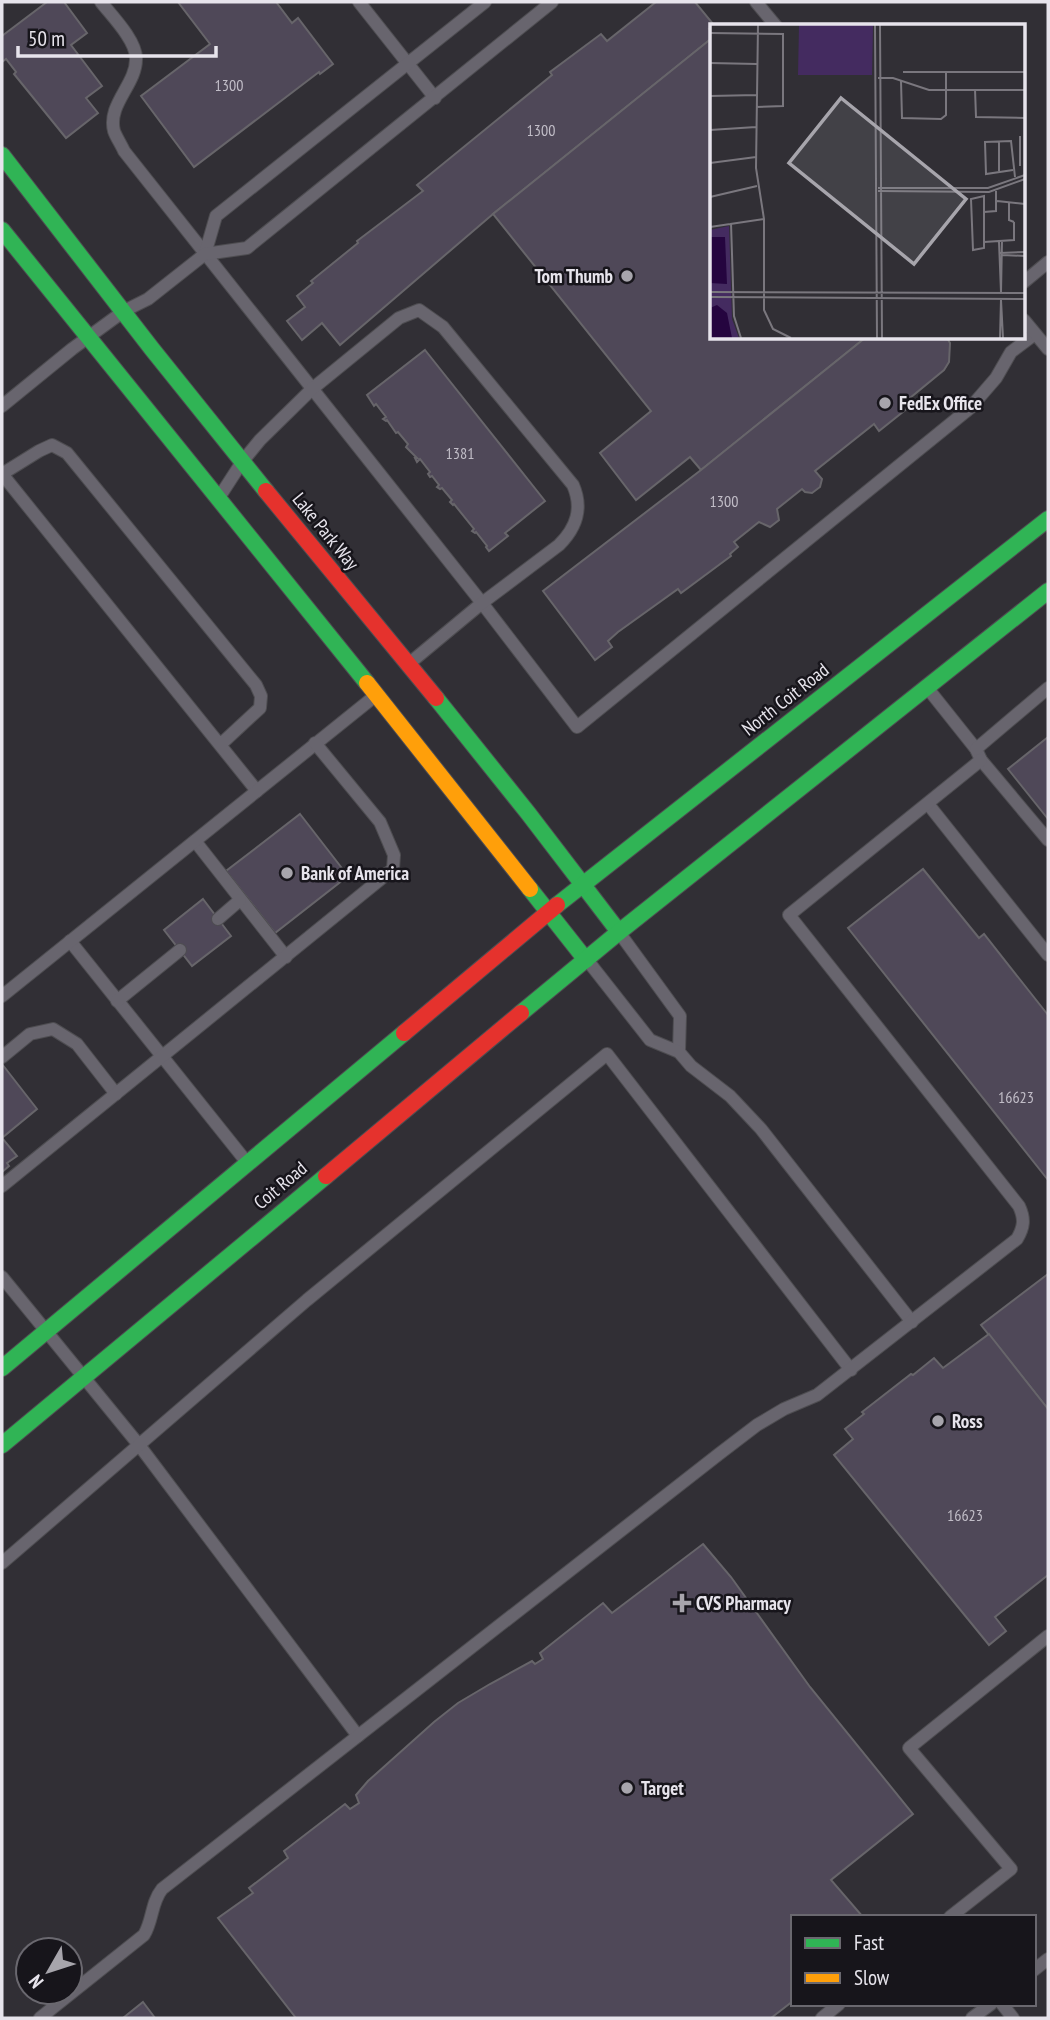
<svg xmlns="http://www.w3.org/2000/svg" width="1050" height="2020" viewBox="0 0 1050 2020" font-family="'PT Sans Narrow',sans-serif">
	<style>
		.building { fill: #4f4858; stroke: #67656a; stroke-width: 2 }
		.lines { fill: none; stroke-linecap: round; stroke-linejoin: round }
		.lane-casing { stroke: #4e4d51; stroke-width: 14 }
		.fast-casing { stroke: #4e4d51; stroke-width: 18 }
		.slow-casing { stroke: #4e4d51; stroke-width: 18 }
		.jam-casing { stroke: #4e4d51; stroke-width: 18 }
		.lane { stroke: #68656e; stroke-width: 12 }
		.fast { stroke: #30b455; stroke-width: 16 }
		.slow { stroke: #ff9f0a; stroke-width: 16 }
		.jam { stroke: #e5322d; stroke-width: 16 }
		.poi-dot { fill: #a7a5ac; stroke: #17151b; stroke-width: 2.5 }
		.labels { text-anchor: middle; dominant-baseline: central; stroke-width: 5; stroke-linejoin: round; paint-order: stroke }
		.number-label { font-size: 16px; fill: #c1bdc7 }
		.poi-label { font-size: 19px; font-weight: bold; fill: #e7e4ec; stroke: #17151b; text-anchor: start }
		.street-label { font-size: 19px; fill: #e7e4ec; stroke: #17151b }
		.inset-road { fill: none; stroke: #7a777e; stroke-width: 2 }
		.view { fill: #a7a5ac; fill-opacity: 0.15; stroke: #a7a5ac; stroke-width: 3.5 }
		.inset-edge { fill: none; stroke: #e7e4ec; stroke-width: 3.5 }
	</style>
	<rect width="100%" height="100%" fill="#312f35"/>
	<g class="building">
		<path d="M47,2H64L87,33L71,45L102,86L86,98L98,113L66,138L14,74L16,72L6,59L2,62V36Z"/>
		<path d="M178,2H276L292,23L298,18L333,64L320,74L319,72L194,167L141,96L210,44Z"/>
		<path d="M656,2H695L714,25L709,29L712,33V38L493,214L340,345L322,323L302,340L287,321L305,307L297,296L313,283L311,281L358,243L357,241L423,191L417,185L552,75L550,72L601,34L607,41Z"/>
		<path d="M712,38V338H865L701,470L690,457L636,500L600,453L651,411L493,214Z"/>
		<path d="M865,338H947L950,343L949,362L944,370L910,398L914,403L879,431L874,424L815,471L822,479L820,487L812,493L805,492L802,489L777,509L779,520L770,527L759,522L734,542L738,547L730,554L731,556L681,593L678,589L618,632L608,641L612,647L595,660L543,591L701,470Z"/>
		<path d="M425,350L545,501L505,533L508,536L489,551L486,547L487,546L476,532L475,533L472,531L474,529L454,504L453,505L450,502L452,500L442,488L440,489L437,487L439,485L432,476L430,477L428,474L430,472L420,459L417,462L415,458H417L406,447L408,444L398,432L396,433L387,420L386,421L383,419L386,417L376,404L374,406L367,395Z"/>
		<path d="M1048,737V819L1008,769Z"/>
		<path d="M300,814L348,876L275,933L226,871Z"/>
		<path d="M923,869L979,938L984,934L1048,1015V1180L848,928Z"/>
		<path d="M203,899L231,936L192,966L164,930Z"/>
		<path d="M2,1064L37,1109L2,1138L17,1156L7,1163L9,1166L2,1172Z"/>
		<path d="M1048,1274V1409L981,1325Z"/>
		<path d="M989,1334L1048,1409V1575L995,1617L1006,1631L989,1645L834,1455L853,1439L845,1429L864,1414L862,1412L911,1374L913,1375L934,1358L943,1368Z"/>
		<path d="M703,1544L731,1577L810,1687L913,1814L831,1880L863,1917H793V2001L771,2018H296L218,1918L253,1893L249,1888L288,1858L284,1851L345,1804L350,1809L359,1803L356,1795L368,1781L434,1722L458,1703L490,1684L532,1661L535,1664L543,1659L540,1653L603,1603L612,1613Z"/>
		<path d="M143,2002L155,2018H123Z"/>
	</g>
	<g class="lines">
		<defs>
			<g id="lane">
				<path d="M101,2C111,15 136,40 136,58C137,84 107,104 114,131C116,137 121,144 124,151L482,603L577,727L970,408L996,378L1011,352L1035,334"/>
				<path d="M359,2L435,98"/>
				<path d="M756,2L776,26"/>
				<path d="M205,254L216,216L485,2"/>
				<path d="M1024,282L1048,262"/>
				<path d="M1024,320L1048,349"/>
				<path d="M2,406L72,349L124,311L148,299L205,254L247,248L552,2"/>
				<path d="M220,496L242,462L260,440L312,389L399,318L419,310L443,327L573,485C583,508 577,527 559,545L482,603L411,662"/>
				<path d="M929,690L976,749L981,760L1048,840"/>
				<path d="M220,745L260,708L261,696L256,685L67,453L52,445L39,451L2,474L257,791"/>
				<path d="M976,749L1048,688"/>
				<path d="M928,804L1048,955"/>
				<path d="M195,841L286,957"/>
				<path d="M218,919L240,900"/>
				<path d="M621,935L680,1016L679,1052"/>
				<path d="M70,941L245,1160"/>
				<path d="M588,961L650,1040L679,1052L691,1066L730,1096L761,1129L912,1322"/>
				<path d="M2,996L375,696"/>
				<path d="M117,1001L180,950"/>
				<path d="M2,1057L30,1034L53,1029L77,1044L116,1094"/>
				<path d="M2,1186L393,869L394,855L380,822L315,743"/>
				<path d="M2,1277L139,1445L358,1736"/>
				<path d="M2,1563L307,1300L607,1054L851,1370"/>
				<path d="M950,1917L1011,1869L909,1748L1048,1636"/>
				<path d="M1034,1970L1048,1959"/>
				<path d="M1002,2004L1013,2018"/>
				<path d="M40,2018L144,1935C153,1920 151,1903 162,1889L719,1454L757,1425L784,1409L817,1395L1017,1239C1024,1227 1025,1219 1019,1206L789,915L981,760"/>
				<path d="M822,2018L839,2004"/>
				<path d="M972,2018L991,2004"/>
			</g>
			<g id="fast">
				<path d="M2,155L152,349L266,491"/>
				<path d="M2,230L367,683"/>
				<path d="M436,698L528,813L619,932"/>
				<path d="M530,889L586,960"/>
				<path d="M557,905L1048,519"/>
				<path d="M521,1013L619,932L1048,591"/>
				<path d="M2,1368L404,1033"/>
				<path d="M2,1445L326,1176"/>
			</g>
			<path id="slow" d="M367,683L530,889"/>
			<g id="jam">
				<path d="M266,491L436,698"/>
				<path d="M404,1033L557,905"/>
				<path d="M326,1176L521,1013"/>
			</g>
		</defs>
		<use href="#lane" class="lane-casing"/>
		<use href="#fast" class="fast-casing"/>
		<use href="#slow" class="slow-casing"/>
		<use href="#jam" class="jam-casing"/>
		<use href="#lane" class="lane"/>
		<use href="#fast" class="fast"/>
		<use href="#slow" class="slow"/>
		<use href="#jam" class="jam"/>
	</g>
	<g class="poi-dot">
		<circle cx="627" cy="276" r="7"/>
		<circle cx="885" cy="403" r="7"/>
		<circle cx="287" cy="873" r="7"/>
		<circle cx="938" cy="1421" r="7"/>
		<path d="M678.5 1592.5h7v7h7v7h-7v7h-7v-7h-7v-7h7z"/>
		<circle cx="627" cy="1788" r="7"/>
	</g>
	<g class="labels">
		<g class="number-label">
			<text x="229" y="85">1300</text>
			<text x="541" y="130">1300</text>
			<text x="460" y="453">1381</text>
			<text x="724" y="501">1300</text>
			<text x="1016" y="1097">16623</text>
			<text x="965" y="1515">16623</text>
		</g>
		<g class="poi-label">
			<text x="613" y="276" text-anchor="end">Tom Thumb</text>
			<text x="899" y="403">FedEx Office</text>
			<text x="301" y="873">Bank of America</text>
			<text x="952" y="1421">Ross</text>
			<text x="696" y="1603">CVS Pharmacy</text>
			<text x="641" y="1788">Target</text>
		</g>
		<g class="street-label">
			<text transform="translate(326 531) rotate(51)">Lake Park Way</text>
			<text transform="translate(785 699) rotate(-38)">North Coit Road</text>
			<text transform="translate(280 1185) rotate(-40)">Coit Road</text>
		</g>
	</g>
	<g transform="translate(710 24)">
		<rect width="315" height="315" fill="#312f35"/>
		<path d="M89,1H163L162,51H88Z" fill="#442b60"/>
		<path d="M19,202L22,295L29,314H0V206Z" fill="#442b60"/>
		<path d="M0,213H15L17,260L0,259ZM7,281L17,289L22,314H1L0,284Z" fill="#25053f"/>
		<path class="inset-road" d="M48,1L46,144L54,195V286L63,305L81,314M165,1L167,314M170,1L172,314M0,9L73,10V82L46,83M0,39L47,40M193,48H315M168,54H183L219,66H315M191,57L192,94L231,95L236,91V48M265,65L266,93L315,94M0,72L47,71M0,106L46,103M289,117V147M0,139L46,133M310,142V112M303,146L276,150L275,118L301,117L305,153M168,164H278L315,151M168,167L279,168L315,155M274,172V224L263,226L261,175ZM0,173L47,162M287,177L315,180M299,178V196L304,198M274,188L286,187V167M21,199L24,292L31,314M0,203L54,195M274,218L304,216V198M289,218L291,268M290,229L315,228M292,231L315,232M0,268L315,269M291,269L292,216M0,273L315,275M291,276L293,314M290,314L291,275"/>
		<path class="view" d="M131,74L256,175L204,240L79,139Z"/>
		<rect width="315" height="315" class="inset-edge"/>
	</g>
	<rect width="1050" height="2020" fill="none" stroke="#e7e4ec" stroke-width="7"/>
	<rect x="791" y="1915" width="245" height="91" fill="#17151b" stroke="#6a686f" stroke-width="2"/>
	<rect x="805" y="1938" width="35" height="10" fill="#30b455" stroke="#6a686f" stroke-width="2"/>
	<text x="854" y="1950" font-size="21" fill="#e7e4ec">Fast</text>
	<rect x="805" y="1973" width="35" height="10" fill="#ff9f0a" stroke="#6a686f" stroke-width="2"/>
	<text x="854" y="1985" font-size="21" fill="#e7e4ec">Slow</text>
	<g transform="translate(49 1971) rotate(231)"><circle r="33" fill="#17151b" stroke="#6a686f" stroke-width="2"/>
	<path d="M0-5L12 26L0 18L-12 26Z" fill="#a7a5ac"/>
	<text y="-10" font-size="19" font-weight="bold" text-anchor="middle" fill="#e7e4ec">N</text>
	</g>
	<path d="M18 46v10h198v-10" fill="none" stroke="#e7e4ec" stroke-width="3.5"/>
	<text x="28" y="46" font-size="21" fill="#e7e4ec" stroke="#17151b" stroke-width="5" paint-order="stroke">50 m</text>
</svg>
